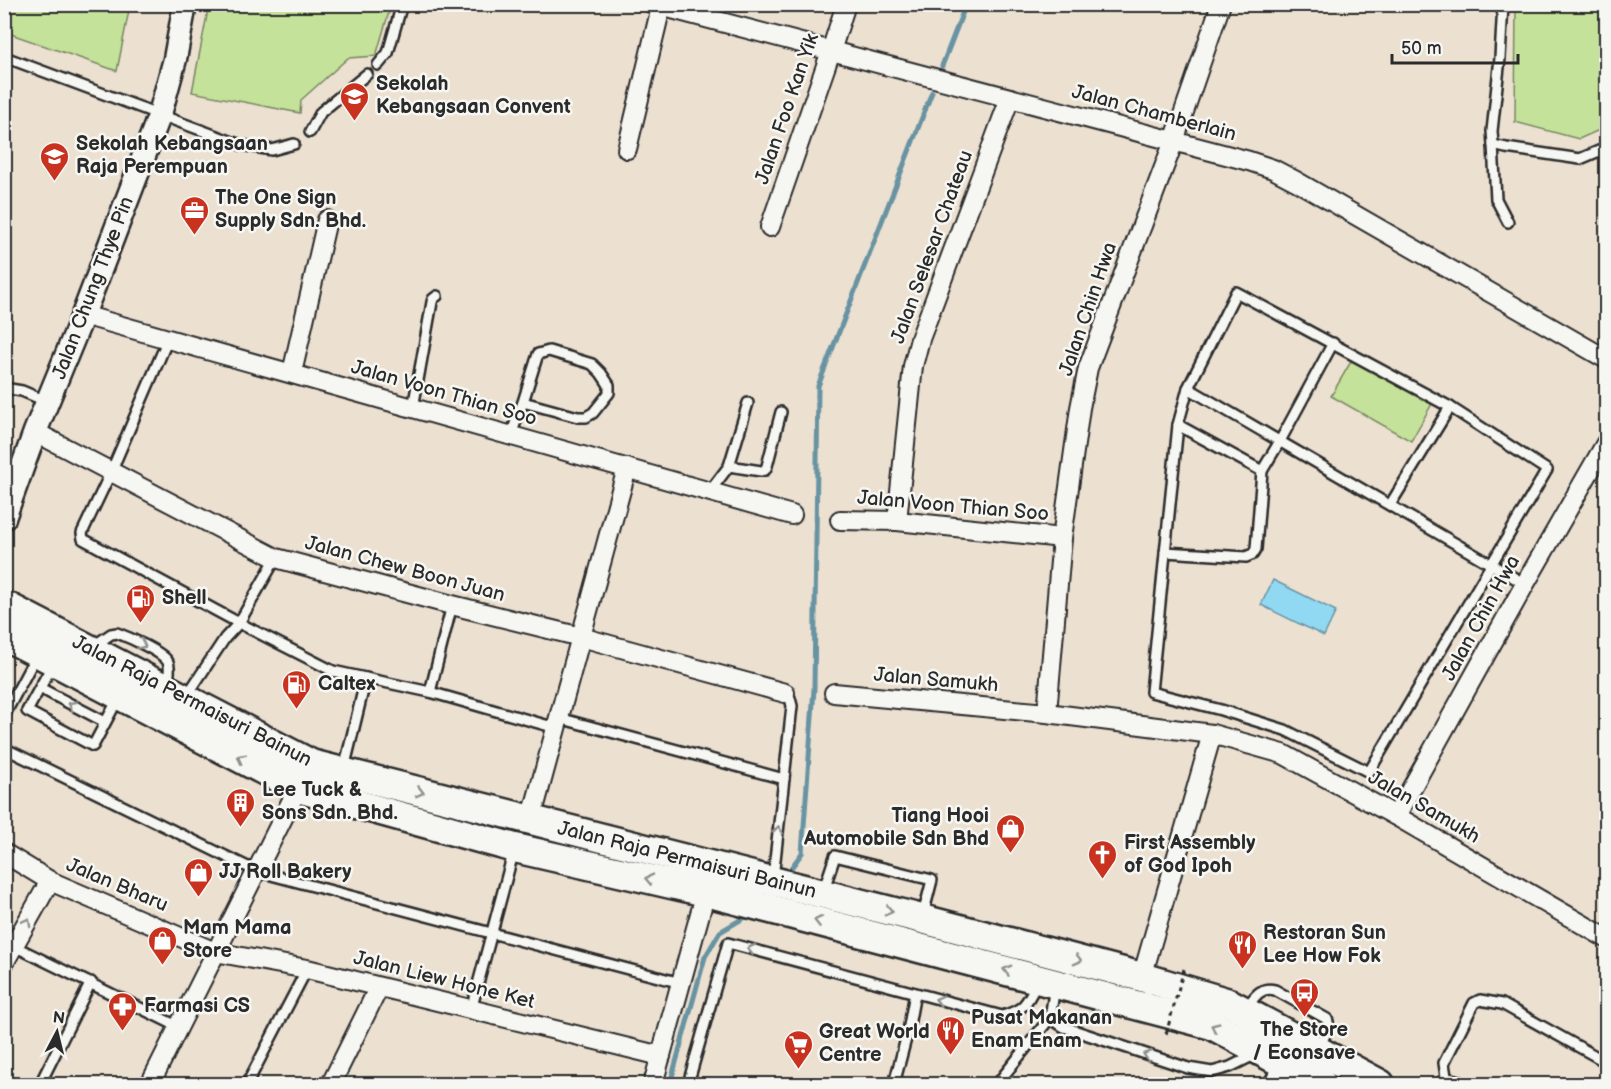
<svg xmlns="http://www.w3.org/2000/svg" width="1611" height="1089" viewBox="0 0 1611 1089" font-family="'Balsamiq Sans',sans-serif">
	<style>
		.green { fill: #c4e29a; stroke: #788662; stroke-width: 1.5 }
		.water { fill: #91d9f2; stroke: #6893a2; stroke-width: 1.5 }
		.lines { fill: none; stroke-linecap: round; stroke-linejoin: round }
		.stream { stroke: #6893a2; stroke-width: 5 }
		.service-casing { stroke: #2b2b2b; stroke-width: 14 }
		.minor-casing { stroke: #2b2b2b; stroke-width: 22 }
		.tertiary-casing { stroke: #2b2b2b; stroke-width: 27 }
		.primary-casing { stroke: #2b2b2b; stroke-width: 33 }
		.service { stroke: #f6f6f2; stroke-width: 9 }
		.minor { stroke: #f6f6f2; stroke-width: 18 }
		.tertiary { stroke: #f6f6f2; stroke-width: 22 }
		.primary { stroke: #f6f6f2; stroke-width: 28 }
		.path-bridge { stroke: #2b2b2b; stroke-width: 3; stroke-dasharray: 4.5 4.5; stroke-linecap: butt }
		.oneway { stroke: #90908e }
		.labels { text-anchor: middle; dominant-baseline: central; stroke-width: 5; stroke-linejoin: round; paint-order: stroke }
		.poi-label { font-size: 20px; font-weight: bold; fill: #2b2b2b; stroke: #f6f6f2; text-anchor: start }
		.street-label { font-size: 20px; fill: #2b2b2b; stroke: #f6f6f2 }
	</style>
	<rect width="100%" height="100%" fill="#ece0d1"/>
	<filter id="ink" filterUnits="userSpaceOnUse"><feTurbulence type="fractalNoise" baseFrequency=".0167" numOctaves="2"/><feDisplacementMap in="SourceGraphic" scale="12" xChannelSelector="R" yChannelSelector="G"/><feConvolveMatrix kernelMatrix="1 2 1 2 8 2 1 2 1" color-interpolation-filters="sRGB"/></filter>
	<g filter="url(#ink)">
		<g class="green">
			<path d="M5,4L130,5L117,71L5,32Z"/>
			<path d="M209,5V4L391,5L376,56L348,58L301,100L300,113L192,92Z"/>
			<path d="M1516,5H1606V127L1579,139L1515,122Z"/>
			<path d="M1353,358L1433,402L1411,441L1331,396Z"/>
		</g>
		<path class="water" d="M1273,580L1336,611L1324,636L1261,605Z"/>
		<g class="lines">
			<g class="stream">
				<path d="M942,66L966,4"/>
				<path d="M788,872L802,853L814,689L818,386L932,92"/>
				<path d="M670,1084L705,957L720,932L747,916"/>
			</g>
			<defs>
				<g id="service">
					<path d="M1503,4L1500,58L1492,131L1493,145L1506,148L1580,159L1606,148"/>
					<path d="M10,59L241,145L272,150L294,144"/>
					<path d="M378,65L388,53L402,4"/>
					<path d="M310,132L321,112L367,74"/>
					<path d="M1493,145L1496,199L1508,222"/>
					<path d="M1236,292L1450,407L1547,470L1369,772L1285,730L1221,710L1151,692L1178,425L1188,388Z"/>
					<path d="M168,339L111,472L82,533L83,539L239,623L333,671L430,692L556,728"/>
					<path d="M4,388L22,391L48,402"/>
					<path d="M1188,388L1525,584"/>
					<path d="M413,408L432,302L433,299L437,296"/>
					<path d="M1178,425L1262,471"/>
					<path d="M511,435L523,402L538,354L549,351L592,364L601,373L609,385V393L593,413L586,417H578L523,402"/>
					<path d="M729,466L761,471L765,470L767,466L781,412"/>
					<path d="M710,491L729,466L748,403"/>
					<path d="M1390,505L1450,407"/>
					<path d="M1165,552L1246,557L1253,554L1256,549L1262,471L1280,441L1333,343"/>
					<path d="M95,645L111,634L117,633C128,637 163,652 168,662C171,668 168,678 168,686"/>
					<path d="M53,664L27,711L93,746L119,697"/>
					<path d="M40,688L105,722"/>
					<path d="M430,692L452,605"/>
					<path d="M186,697L225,638L239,623L276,558"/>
					<path d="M4,716L37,654"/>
					<path d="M559,718L784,779"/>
					<path d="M4,748L256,871L681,983"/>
					<path d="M344,769L366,678"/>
					<path d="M773,878L792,706L790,698L785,693"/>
					<path d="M823,892L835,856L932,880L923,915"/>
					<path d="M14,946L179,1027"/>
					<path d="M1246,1008C1254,998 1260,986 1275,990L1327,1019C1332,1028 1322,1039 1318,1048"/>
					<path d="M471,1010L514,850"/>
					<path d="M1050,1018L1064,1027L1188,1068L1212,1072L1230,1067L1256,1054"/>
					<path d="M1447,1083L1444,1063L1474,1003L1480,1000L1502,1004L1606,1062"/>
					<path d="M40,1084L91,982"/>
					<path d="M247,1084L307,969"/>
					<path d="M688,1084L728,943L1002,1016C1024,1010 1027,1003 1037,983"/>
					<path d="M894,1084L908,1031L915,993"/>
					<path d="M997,1084L1050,1018L1055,986"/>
					<path d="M1268,1084L1279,1066"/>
				</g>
				<g id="minor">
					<path d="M653,4L1249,161L1273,169L1296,181L1606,359"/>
					<path d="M627,149L661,7"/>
					<path d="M770,227L831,51L846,4"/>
					<path d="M83,315L792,515"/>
					<path d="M292,373L327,220"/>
					<path d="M35,432L276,558L452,605L581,637L785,693"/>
					<path d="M840,520L897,521L1062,538"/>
					<path d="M897,521L913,366L920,339L1010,98"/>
					<path d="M834,693L1047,713L1212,734L1283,754L1396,816L1606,938"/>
					<path d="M1047,713L1062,538L1080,408L1088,368L1174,141L1221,4"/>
					<path d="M1396,816L1525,584L1606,443"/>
					<path d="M531,820L627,468"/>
					<path d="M4,853L50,881L215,952L307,969L661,1056"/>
					<path d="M4,963L50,881"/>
					<path d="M1142,977L1212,734"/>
					<path d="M150,1084L298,788"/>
					<path d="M331,1084L379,987"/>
					<path d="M653,1084L706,892L705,883"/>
					<path d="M1445,1084L1451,1083L1456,1084"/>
				</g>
				<path id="tertiary" d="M4,518L35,432L83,315L160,114L175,59L185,4"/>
				<g id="primary">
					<path d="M4,605L311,764L922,919L1142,977L1229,1003L1380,1084"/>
					<path d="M4,635L298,788L515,848L706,892L1212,1025L1322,1084"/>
				</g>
			</defs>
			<use href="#service" class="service-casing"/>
			<use href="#minor" class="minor-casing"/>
			<use href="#tertiary" class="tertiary-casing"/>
			<use href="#primary" class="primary-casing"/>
			<use href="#service" class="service"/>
			<use href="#minor" class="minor"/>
			<use href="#tertiary" class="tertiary"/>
			<use href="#primary" class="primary"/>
			<path class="path-bridge" d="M1166,1034L1184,969"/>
		</g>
		<defs><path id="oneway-chevron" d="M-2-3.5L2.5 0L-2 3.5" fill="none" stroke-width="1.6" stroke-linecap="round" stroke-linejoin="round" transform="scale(1.5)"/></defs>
		<g class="oneway">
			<use href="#oneway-chevron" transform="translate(142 645) rotate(27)"/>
			<use href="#oneway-chevron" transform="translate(72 705) rotate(-152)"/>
			<use href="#oneway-chevron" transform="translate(241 758) rotate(-152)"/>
			<use href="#oneway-chevron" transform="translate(420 792) rotate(14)"/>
			<use href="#oneway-chevron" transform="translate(778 830) rotate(-83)"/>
			<use href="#oneway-chevron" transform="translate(649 879) rotate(-167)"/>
			<use href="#oneway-chevron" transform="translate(889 911) rotate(14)"/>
			<use href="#oneway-chevron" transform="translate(818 921) rotate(-166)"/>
			<use href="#oneway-chevron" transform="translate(27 922) rotate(-61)"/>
			<use href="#oneway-chevron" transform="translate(751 949) rotate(-165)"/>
			<use href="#oneway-chevron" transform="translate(1078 960) rotate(15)"/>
			<use href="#oneway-chevron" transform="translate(1007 970) rotate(-165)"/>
			<use href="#oneway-chevron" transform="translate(939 1000) rotate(-165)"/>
			<use href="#oneway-chevron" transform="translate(1215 1027) rotate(-156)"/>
			<use href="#oneway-chevron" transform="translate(1147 1055) rotate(-162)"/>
		</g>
	</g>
	<defs>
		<symbol id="school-pin" viewBox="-11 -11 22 30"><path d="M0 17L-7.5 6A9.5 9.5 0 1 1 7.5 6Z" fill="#c8321e" stroke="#f6f6f2"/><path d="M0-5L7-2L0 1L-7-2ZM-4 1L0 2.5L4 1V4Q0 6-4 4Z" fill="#fff"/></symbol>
		<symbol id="office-pin" viewBox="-11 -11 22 30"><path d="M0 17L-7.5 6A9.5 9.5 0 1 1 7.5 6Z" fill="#c8321e" stroke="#f6f6f2"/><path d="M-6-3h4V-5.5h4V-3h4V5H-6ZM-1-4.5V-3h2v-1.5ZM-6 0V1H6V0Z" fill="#fff"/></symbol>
		<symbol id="fuel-pin" viewBox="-11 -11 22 30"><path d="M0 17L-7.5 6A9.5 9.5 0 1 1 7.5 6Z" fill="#c8321e" stroke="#f6f6f2"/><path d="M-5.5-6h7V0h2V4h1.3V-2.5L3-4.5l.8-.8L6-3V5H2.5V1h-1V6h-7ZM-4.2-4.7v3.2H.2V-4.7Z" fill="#fff"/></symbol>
		<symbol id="building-pin" viewBox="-11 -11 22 30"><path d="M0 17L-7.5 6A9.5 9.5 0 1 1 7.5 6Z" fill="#c8321e" stroke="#f6f6f2"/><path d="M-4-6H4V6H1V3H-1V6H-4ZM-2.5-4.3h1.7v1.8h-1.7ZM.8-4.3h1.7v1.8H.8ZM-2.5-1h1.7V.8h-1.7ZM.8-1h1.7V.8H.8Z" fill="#fff"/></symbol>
		<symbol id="shop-pin" viewBox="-11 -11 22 30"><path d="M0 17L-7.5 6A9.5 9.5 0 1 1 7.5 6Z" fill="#c8321e" stroke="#f6f6f2"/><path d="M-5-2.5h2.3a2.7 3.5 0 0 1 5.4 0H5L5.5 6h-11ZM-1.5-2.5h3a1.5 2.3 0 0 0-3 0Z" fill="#fff"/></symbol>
		<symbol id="church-pin" viewBox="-11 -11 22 30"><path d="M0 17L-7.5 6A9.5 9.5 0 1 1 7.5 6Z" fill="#c8321e" stroke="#f6f6f2"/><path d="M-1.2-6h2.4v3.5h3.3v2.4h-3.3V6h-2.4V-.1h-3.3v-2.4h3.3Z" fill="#fff"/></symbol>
		<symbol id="restaurant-pin" viewBox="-11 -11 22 30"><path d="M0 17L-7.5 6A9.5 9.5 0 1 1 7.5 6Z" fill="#c8321e" stroke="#f6f6f2"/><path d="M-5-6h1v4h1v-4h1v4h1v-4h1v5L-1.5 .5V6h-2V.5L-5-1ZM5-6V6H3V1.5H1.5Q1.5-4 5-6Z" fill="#fff"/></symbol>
		<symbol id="bus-pin" viewBox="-11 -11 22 30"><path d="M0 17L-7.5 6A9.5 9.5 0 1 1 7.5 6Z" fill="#c8321e" stroke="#f6f6f2"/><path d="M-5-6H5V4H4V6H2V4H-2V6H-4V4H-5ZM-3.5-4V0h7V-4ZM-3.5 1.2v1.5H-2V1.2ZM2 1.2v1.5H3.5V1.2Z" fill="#fff"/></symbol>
		<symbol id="pharmacy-pin" viewBox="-11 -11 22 30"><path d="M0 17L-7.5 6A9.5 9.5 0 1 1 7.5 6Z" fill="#c8321e" stroke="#f6f6f2"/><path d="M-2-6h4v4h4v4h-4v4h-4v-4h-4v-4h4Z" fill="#fff"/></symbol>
		<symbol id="supermarket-pin" viewBox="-11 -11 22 30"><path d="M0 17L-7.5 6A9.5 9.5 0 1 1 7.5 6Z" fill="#c8321e" stroke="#f6f6f2"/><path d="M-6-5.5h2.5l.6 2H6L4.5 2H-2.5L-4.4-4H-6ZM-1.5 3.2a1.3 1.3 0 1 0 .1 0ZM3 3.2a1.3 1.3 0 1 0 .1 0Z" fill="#fff"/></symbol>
	</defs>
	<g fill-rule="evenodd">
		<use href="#school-pin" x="338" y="80" width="33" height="45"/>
		<use href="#school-pin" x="38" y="140" width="33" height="45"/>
		<use href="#office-pin" x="178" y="194" width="33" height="45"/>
		<use href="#fuel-pin" x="124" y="582" width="33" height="45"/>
		<use href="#fuel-pin" x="280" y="668" width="33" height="45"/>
		<use href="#building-pin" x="224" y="786" width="33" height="45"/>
		<use href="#shop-pin" x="994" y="812" width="33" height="45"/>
		<use href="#church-pin" x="1086" y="838" width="33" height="45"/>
		<use href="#shop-pin" x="182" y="856" width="33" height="45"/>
		<use href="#shop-pin" x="146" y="924" width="33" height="45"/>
		<use href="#restaurant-pin" x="1226" y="928" width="33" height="45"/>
		<use href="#bus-pin" x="1288" y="976" width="33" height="45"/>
		<use href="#pharmacy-pin" x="106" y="990" width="33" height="45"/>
		<use href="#restaurant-pin" x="934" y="1014" width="33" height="45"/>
		<use href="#supermarket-pin" x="782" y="1028" width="33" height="45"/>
	</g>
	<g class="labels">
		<g class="poi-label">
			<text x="376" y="84">Sekolah<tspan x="376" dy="23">Kebangsaan Convent</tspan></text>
			<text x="76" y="144">Sekolah Kebangsaan<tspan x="76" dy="23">Raja Perempuan</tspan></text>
			<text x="215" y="198">The One Sign<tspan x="215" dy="23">Supply Sdn. Bhd.</tspan></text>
			<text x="162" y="598">Shell</text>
			<text x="318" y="684">Caltex</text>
			<text x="262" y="790">Lee Tuck &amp;<tspan x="262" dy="23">Sons Sdn. Bhd.</tspan></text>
			<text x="989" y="816" text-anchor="end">Tiang Hooi<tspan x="989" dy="23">Automobile Sdn Bhd</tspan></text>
			<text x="1124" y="843">First Assembly<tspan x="1124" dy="23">of God Ipoh</tspan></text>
			<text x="219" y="872">JJ Roll Bakery</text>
			<text x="183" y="928">Mam Mama<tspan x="183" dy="23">Store</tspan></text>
			<text x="1263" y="933">Restoran Sun<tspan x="1263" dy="23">Lee How Fok</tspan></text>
			<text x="144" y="1006">Farmasi CS</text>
			<text x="971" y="1018">Pusat Makanan<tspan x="971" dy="23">Enam Enam</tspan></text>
			<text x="1304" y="1030" text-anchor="middle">The Store<tspan x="1304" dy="23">/ Econsave</tspan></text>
			<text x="819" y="1032">Great World<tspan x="819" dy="23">Centre</tspan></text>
		</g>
		<g class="street-label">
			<text transform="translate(787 109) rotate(-71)">Jalan Foo Kan Yik</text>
			<text transform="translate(1154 113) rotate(15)">Jalan Chamberlain</text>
			<text transform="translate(932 247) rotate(-70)">Jalan Selesar Chateau</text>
			<text transform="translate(93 288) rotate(-69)">Jalan Chung Thye Pin</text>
			<text transform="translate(1088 309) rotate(-71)">Jalan Chin Hwa</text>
			<text transform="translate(444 393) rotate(16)">Jalan Voon Thian Soo</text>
			<text transform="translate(953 506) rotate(5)">Jalan Voon Thian Soo</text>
			<text transform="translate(405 569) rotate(15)">Jalan Chew Boon Juan</text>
			<text transform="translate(1481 618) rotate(-61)">Jalan Chin Hwa</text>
			<text transform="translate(936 680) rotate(5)">Jalan Samukh</text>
			<text transform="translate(192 701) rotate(27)">Jalan Raja Permaisuri Bainun</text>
			<text transform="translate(1424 807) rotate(30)">Jalan Samukh</text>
			<text transform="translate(687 860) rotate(14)">Jalan Raja Permaisuri Bainun</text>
			<text transform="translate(117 885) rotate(23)">Jalan Bharu</text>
			<text transform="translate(444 980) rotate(14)">Jalan Liew Hone Ket</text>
		</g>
	</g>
	<rect width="1611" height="1089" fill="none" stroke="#f6f6f2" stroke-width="24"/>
	<rect x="12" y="12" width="1587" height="1065" fill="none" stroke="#2b2b2b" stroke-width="2" filter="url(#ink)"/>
	<g transform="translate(57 1032) rotate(7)" stroke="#f6f6f2" stroke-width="4.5" paint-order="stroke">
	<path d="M0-4.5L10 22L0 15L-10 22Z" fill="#2b2b2b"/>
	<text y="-9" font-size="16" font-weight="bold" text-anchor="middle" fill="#2b2b2b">N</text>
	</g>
	<path d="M1392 54v9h126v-9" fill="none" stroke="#2b2b2b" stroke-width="3"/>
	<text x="1401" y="54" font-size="18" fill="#2b2b2b" stroke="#f6f6f2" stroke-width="4.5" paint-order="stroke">50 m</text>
</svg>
